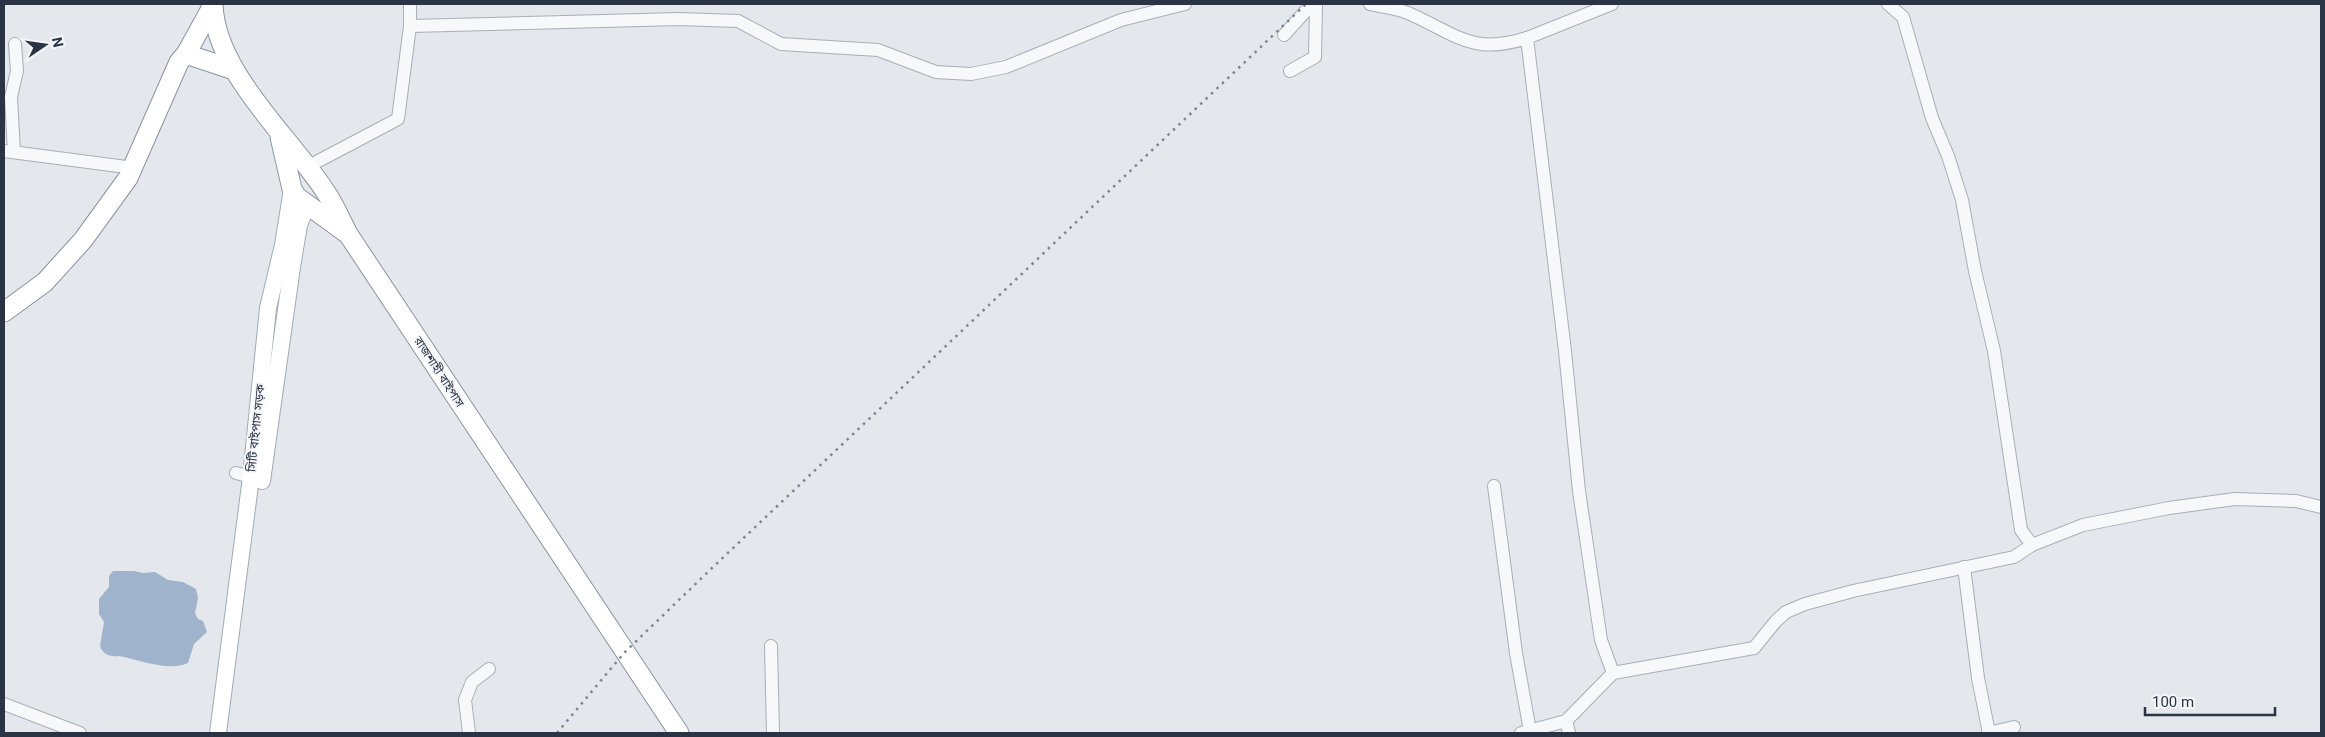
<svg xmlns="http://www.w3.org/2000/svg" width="2325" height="737" viewBox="0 0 2325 737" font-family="Roboto,'Noto Sans Bengali',sans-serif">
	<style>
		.water { fill: #9fb4cc }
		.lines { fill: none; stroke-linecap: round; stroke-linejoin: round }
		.minor-casing { stroke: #a9aeb7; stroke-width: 14 }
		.major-casing { stroke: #a3abb8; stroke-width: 18 }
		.highway-casing { stroke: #8b94a3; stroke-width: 21 }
		.minor { stroke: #f7f8fa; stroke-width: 12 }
		.major { stroke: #fff; stroke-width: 16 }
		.highway { stroke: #fff; stroke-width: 19 }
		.rail { stroke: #7d8696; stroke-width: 2.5; stroke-dasharray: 2.5 5; stroke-linecap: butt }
		.labels { text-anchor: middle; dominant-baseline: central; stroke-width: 4; stroke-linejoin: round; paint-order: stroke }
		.street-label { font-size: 12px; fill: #2b3445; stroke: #f4f6f9 }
	</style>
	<rect width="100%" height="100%" fill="#e4e7ec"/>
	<path class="water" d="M113,571H134L143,573L155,572L168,580L183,582L196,589L198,598L195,613L198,619L203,621L207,632L194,644L188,663C169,672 139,660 119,656C111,657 103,655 100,646L104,622L99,614V599L109,587V576Z"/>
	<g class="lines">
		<defs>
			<g id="minor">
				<path d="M410,4V26"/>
				<path d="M1370,4C1382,7 1396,8 1408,13C1454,33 1472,56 1527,38L1565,351L1579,491L1601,640L1613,673"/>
				<path d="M1284,35L1312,4"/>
				<path d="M1527,38L1612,4"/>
				<path d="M1290,71L1315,57L1316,4"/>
				<path d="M4,151L134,168"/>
				<path d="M14,152L11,97L17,71L15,44"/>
				<path d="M307,167L398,119L410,26L679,19L738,21L781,44L878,50L936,72L971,74L1006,67L1121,20L1185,4"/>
				<path d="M236,473L251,477"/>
				<path d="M1494,486L1516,653L1530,731"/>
				<path d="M2032,545L2083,525L2169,508L2235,499L2296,501L2321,507"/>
				<path d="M1964,567L1978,678L1989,733"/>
				<path d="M771,646L773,733"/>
				<path d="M4,704L80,733"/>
				<path d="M1566,721L1569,733"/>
				<path d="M469,733L465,700L472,682L489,669"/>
				<path d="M1521,733L1566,721L1613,673L1754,648L1776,621L1786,612L1805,604L1853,591L2014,557L2032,545L2021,530L1994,351L1975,271L1962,200L1948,156L1932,118L1903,17L1888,4"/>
				<path d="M1988,733L2014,727"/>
			</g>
			<g id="major">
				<path d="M262,481L292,267L299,225L307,205"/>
				<path d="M218,733L251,477L268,308L283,245L292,189"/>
			</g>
			<g id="highway">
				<path d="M213,4C215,72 289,136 325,191C334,204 341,220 348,234L679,733"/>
				<path d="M186,54L234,70"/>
				<path d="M280,137L292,189L297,197L345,232"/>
				<path d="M4,312L45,282L83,240L128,178L179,62L186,54L213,5"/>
			</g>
		</defs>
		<use href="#minor" class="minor-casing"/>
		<use href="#major" class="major-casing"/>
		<use href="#highway" class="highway-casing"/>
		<use href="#minor" class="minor"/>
		<use href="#major" class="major"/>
		<use href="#highway" class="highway"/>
		<path class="rail" d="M557,733L624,653L711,569L1306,4"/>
	</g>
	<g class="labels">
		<g class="street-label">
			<text transform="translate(439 372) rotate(57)">রাজশাহী বাইপাস</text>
			<text transform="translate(256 428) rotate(-84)">সিটি বাইপাস সড়ক</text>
		</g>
	</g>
	<rect width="2325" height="737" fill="none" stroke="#2b3445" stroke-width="10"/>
	<g transform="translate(45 45) rotate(77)" stroke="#f4f6f9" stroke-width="4" paint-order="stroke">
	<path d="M0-4L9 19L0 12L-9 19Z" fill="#2b3445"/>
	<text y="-8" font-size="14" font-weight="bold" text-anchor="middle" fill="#2b3445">N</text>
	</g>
	<path d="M2145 707v8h130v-8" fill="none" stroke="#2b3445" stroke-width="2.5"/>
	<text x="2152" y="707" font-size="15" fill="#2b3445" stroke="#f4f6f9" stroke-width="4" paint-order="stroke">100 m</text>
</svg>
